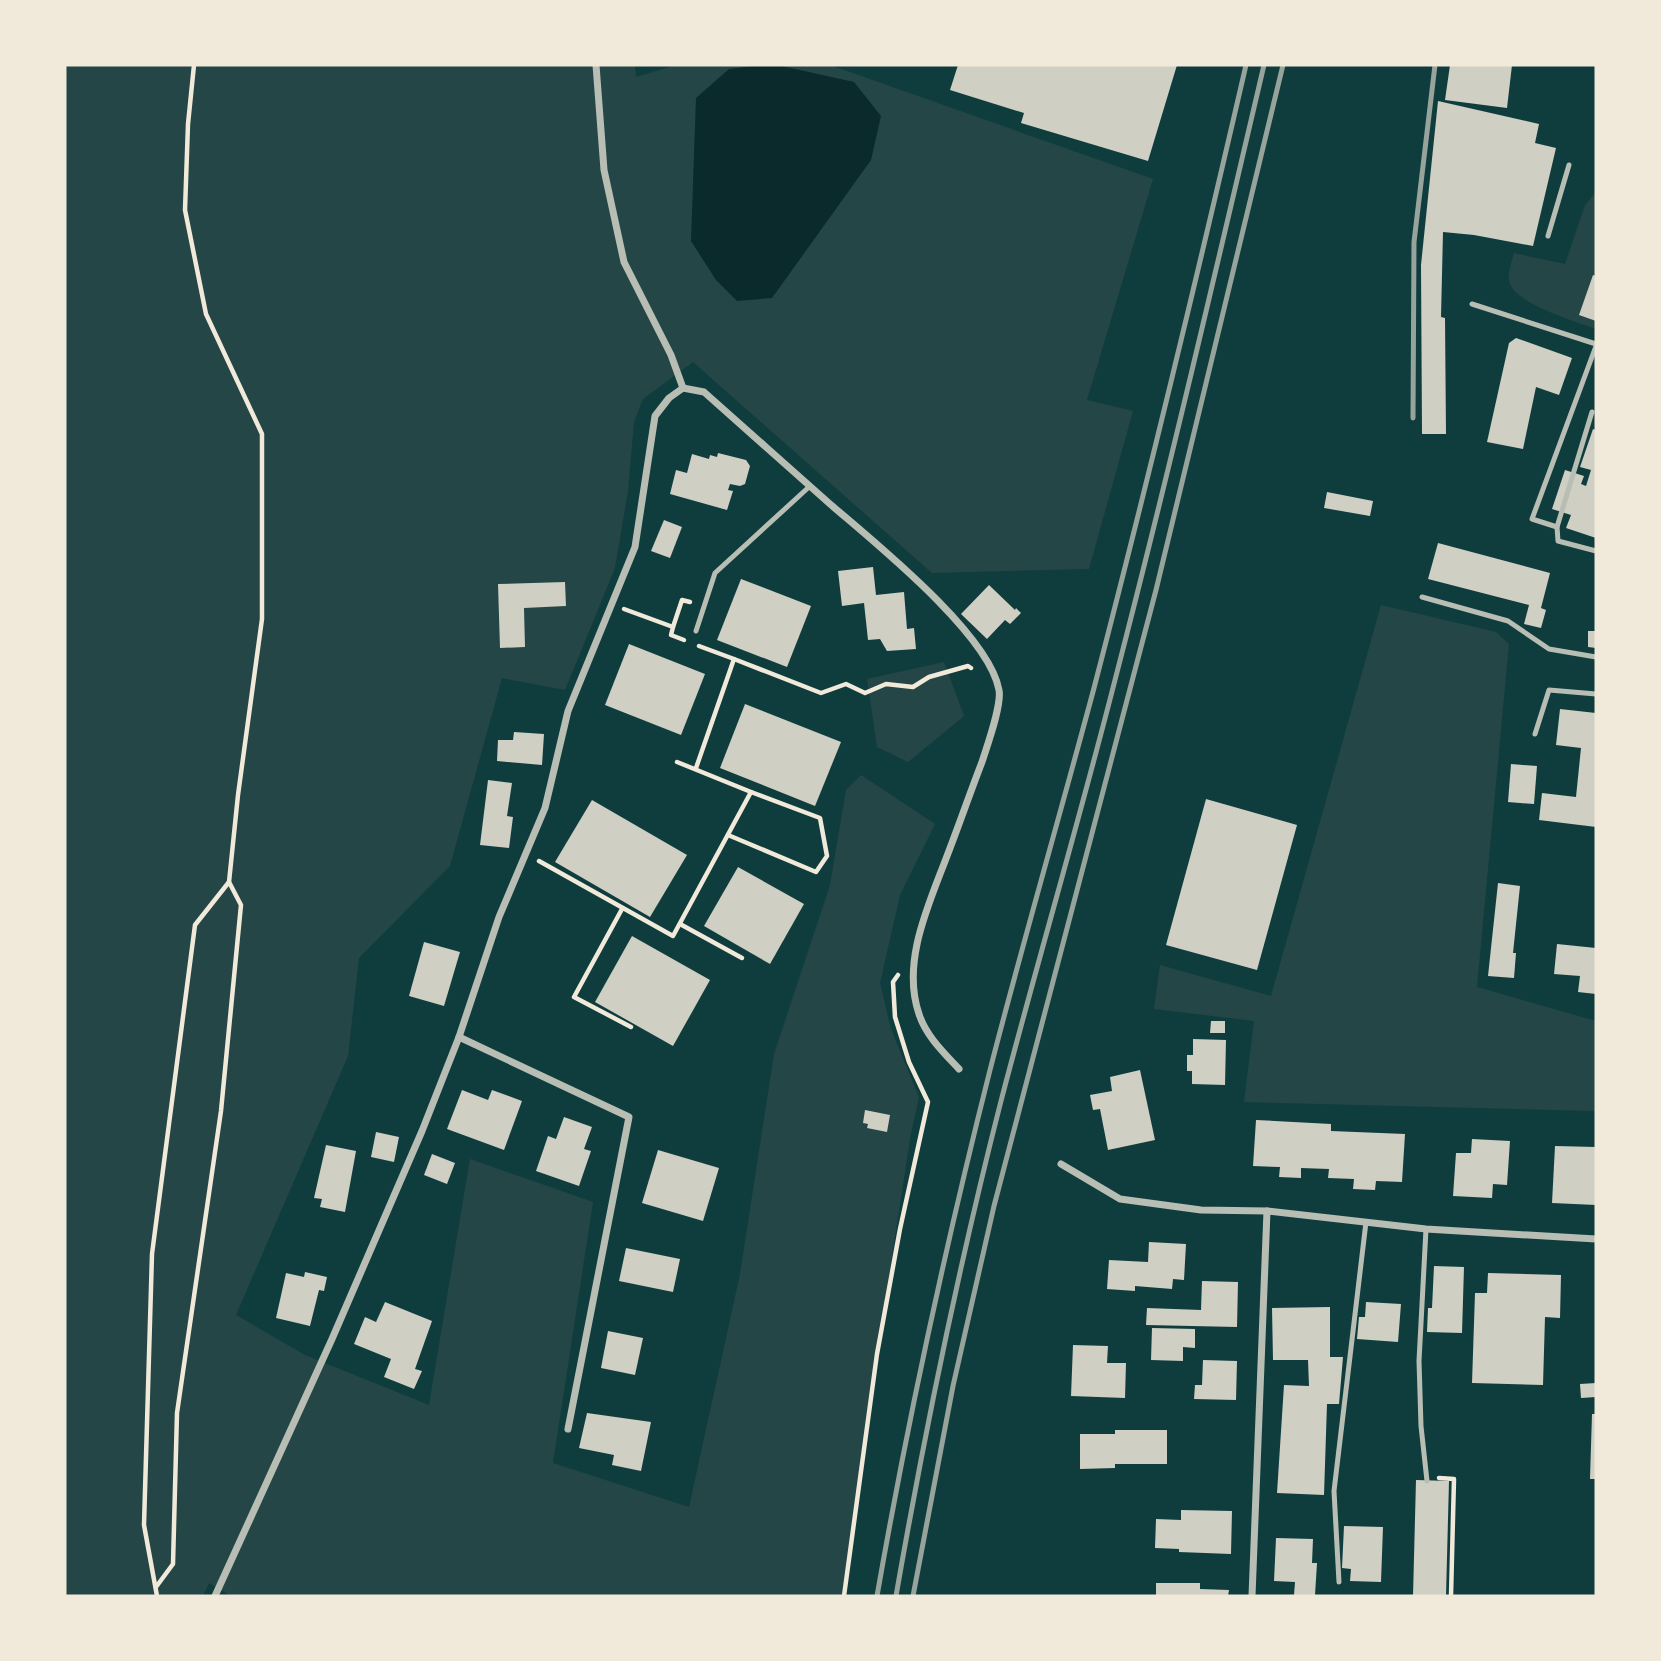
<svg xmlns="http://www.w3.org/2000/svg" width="1661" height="1661" viewBox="0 0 1661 1661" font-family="'DM Sans',sans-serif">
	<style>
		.green { fill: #244646 }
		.water { fill: #0a2a2b }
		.building { fill: #cfcfc3 }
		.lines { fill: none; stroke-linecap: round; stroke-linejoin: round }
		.path { stroke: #f1e9da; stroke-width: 4.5 }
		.service { stroke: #b8beb3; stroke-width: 5 }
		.minor { stroke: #b8beb3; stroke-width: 7 }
		.rail { stroke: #97a49c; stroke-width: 5 }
	</style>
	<rect width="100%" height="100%" fill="#0f3d3e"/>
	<g class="green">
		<path d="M65,65H635L636,77L676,65H830L1153,179L1087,400L1133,411L1089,569L932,573L693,362L643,399L634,422L628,491L615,568L565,690L502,678L450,866L359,958L348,1056L236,1315L305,1355L429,1405L470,1159L593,1202L553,1463L689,1507L740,1274L774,1054L830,885L846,790L861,775L935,824L900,895L880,983L891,1029L919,1097L911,1133L877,1354L844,1596H231L209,1583L203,1596H65Z"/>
		<path d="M1596,192V329C1576,321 1511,303 1509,280C1508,272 1512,261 1514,253L1565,264L1585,205Z"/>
		<path d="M1381,605L1496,632L1509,644L1477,987L1596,1021V1111L1244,1102L1254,1021L1154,1009L1160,965L1271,996Z"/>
		<path d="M944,662L964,716L908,762L877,747L867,679Z"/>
	</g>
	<path class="water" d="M761,65H777L854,82L881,116L871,160L772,298L737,301L716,280L691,241L696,98L729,69Z"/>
	<g class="building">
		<path d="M958,65H1177L1148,161L1021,123L1024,113L950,90Z"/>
		<path d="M1450,65H1512L1507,108L1445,100Z"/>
		<path d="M1438,101L1539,124L1535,143L1556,148L1533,246L1474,235L1443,232L1441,317L1445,318L1446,434H1422L1421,265Z"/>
		<path d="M1593,275L1596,276V321L1579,315Z"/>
		<path d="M1516,338L1572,358L1559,395L1536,387L1523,449L1487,442L1509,343Z"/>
		<path d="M1593,429L1596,430V538L1566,528L1571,515L1552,509L1565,470L1584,476L1581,484L1586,486L1591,470L1580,467Z"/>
		<path d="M718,453L746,460L750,466L745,484L740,486L730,484L728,490L733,491L727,510L670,494L676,470L687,473L692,454L709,459L710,455L717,457Z"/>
		<path d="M1327,492L1373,501L1370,516L1324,508Z"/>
		<path d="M664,520L682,527L670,558L651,551Z"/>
		<path d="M1438,543L1550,573L1541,608L1546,610L1541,628L1524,624L1529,605L1428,579Z"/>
		<path d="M873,567L876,595L904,592L907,629L914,628L916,649L887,651L880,639L868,640L864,603L842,606L838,571Z"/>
		<path d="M741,579L811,606L787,667L717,640Z"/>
		<path d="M565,582L566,606L524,608L525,647L500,648L498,584Z"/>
		<path d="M989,585L1015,610L1016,608L1021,613L1010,624L1005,620L987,639L961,614Z"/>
		<path d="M1588,631H1596V648L1588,647Z"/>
		<path d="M629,644L705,674L681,735L605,705Z"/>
		<path d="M745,704L841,742L815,806L720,768Z"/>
		<path d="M1560,709L1596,713V827L1539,820L1542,793L1576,797L1581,748L1556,745Z"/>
		<path d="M514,732L544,734L542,765L497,761L498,740H513Z"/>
		<path d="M1511,764L1537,766L1534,804L1508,802Z"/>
		<path d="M488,780L512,783L507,816L513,817L509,848L480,845Z"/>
		<path d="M1206,799L1297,825L1257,970L1166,945Z"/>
		<path d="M592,800L687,855L650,917L555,862Z"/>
		<path d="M738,867L804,904L770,964L704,926Z"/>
		<path d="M1498,883L1520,886L1513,953H1516L1514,978L1488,976Z"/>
		<path d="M632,936L710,980L673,1046L595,1002Z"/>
		<path d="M424,942L460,952L444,1006L409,996Z"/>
		<path d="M1557,944L1596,948V994L1578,992L1580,976L1554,974Z"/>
		<path d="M1211,1021H1225V1033H1210Z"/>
		<path d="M1193,1039L1226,1040L1225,1085L1192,1084V1071H1187V1055H1193Z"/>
		<path d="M1140,1070L1155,1140L1108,1150L1100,1109L1093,1110L1090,1095L1112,1091L1110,1077Z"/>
		<path d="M462,1090L488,1100L492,1090L522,1101L504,1150L447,1129Z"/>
		<path d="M865,1110L890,1115L887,1132L867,1128L868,1124L863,1123Z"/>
		<path d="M564,1117L592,1127L584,1149L591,1151L579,1186L536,1171L548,1136L556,1139Z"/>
		<path d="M1256,1120L1331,1124V1131L1405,1134L1402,1182L1376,1181L1375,1190L1353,1189L1354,1179L1328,1178L1329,1169L1301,1168V1178L1279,1177L1280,1167L1253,1166Z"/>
		<path d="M376,1132L399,1137L394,1162L371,1157Z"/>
		<path d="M1472,1139L1510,1141L1507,1185L1493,1184L1492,1198L1453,1196L1456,1153H1471Z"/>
		<path d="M326,1145L356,1151L345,1212L320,1207L322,1199L314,1198Z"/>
		<path d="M1555,1146L1596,1147V1205L1552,1203Z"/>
		<path d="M658,1150L719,1168L703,1221L642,1203Z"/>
		<path d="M432,1154L455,1163L447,1184L424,1175Z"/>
		<path d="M1149,1242L1186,1244L1184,1280L1173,1279L1172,1289L1135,1286V1291L1107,1289L1109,1260L1148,1262Z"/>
		<path d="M626,1248L680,1259L673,1292L619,1281Z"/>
		<path d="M1434,1266L1464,1267L1462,1333L1427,1332L1428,1308H1432Z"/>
		<path d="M305,1272L327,1277L324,1291L319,1290L310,1326L276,1318L286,1273L304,1277Z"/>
		<path d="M1488,1273L1561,1275L1560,1318L1545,1317L1543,1385L1472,1383L1475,1293H1487Z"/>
		<path d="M1202,1281L1238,1282L1237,1327L1146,1325L1147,1308L1201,1310Z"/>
		<path d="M385,1302L432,1321L415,1369L422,1371L414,1389L384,1377L391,1359L354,1344L365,1317L376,1322Z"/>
		<path d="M1366,1302L1401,1304L1398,1342L1357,1339L1359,1317H1365Z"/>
		<path d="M1330,1307V1357H1343L1339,1404H1327L1324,1495L1277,1493L1284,1385L1309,1386L1308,1360H1273L1272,1308Z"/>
		<path d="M1152,1328L1195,1329V1348L1183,1347V1361L1151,1360Z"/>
		<path d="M608,1331L643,1338L635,1375L601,1368Z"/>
		<path d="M1073,1345L1108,1346L1107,1363H1126L1125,1398L1071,1396Z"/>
		<path d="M1203,1360L1237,1361L1236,1400L1194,1399L1195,1385H1202Z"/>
		<path d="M1596,1383V1397L1581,1398L1580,1384Z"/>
		<path d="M587,1413L651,1422L641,1471L612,1465L614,1455L579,1448Z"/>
		<path d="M1592,1414H1596V1479H1590Z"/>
		<path d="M1115,1430H1167V1464H1115V1468L1080,1469V1434H1115Z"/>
		<path d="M1416,1480L1449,1481L1446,1596H1413Z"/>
		<path d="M1181,1510L1232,1511L1231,1554L1179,1552V1549L1155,1548L1156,1519L1181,1520Z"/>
		<path d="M1344,1526L1383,1527L1381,1582L1350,1581L1351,1569L1342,1568Z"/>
		<path d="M1276,1538L1313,1539L1312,1563H1317L1315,1595H1294L1295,1582L1274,1581Z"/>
		<path d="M1156,1583H1200V1589L1229,1590L1228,1596H1156Z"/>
	</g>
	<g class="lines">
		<g class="path">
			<path d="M624,609L673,627L671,635L684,640"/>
			<path d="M673,627L682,600L690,602"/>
			<path d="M734,659L821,693L846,684L865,693L886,684L913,687L929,677L968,666L971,668"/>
			<path d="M696,768L734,659L699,646"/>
			<path d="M728,835L816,872L827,856L820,818L751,792"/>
			<path d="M539,861L673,936L751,792L677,762"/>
			<path d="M622,909L574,997L631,1027"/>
			<path d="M680,924L742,958"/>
			<path d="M1439,1478L1454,1479L1451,1596"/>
			<path d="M156,1587L173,1564L177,1413L221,1111L241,905L229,882"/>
			<path d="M157,1596L144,1525L152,1254L195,925L229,882L238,795L262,619V434L206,314L185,210L188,124L194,65"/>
			<path d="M844,1596L877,1354L900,1229L928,1102L909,1062L895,1017L893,982L898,975"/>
		</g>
		<g class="service">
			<path d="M1548,236L1569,165"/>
			<path d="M1472,304L1596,344"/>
			<path d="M1592,412L1557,527L1558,541L1596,551"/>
			<path d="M1557,527L1532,519L1596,346"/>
			<path d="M1422,597L1508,621L1549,649L1596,657"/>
			<path d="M696,631L715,573L810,486"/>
			<path d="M1535,734L1549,690L1596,694"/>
			<path d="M1426,1229L1419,1361L1421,1426L1427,1481"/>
			<path d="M1339,1582L1334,1491L1366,1222"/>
		</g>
		<g class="minor">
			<path d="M596,65L604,170L624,262L671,355L683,388"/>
			<path d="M459,1037L629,1117L568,1429"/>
			<path d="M1061,1164L1120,1199L1201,1210L1267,1211L1426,1229L1596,1239"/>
			<path d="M215,1596L332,1339L422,1131L459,1037L499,917L545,808L568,711L635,547L655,416L669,398L683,388L704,392C746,429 788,467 830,504C874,542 989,634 999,690C1002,705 987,746 982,762C970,793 959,825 947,856C929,904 901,962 919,1014C926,1036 944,1053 959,1069"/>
			<path d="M1252,1596L1267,1211"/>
		</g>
		<g class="rail">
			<path d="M1413,418L1414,242L1435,65"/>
			<path d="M877,1596C908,1419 946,1244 990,1070C1023,942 1060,815 1094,688C1148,481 1198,273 1246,65"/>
			<path d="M896,1596C925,1430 959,1265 1001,1101C1038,960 1079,821 1115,680C1168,476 1216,270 1264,65"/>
			<path d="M913,1596L953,1386L994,1206L1156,590L1283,65"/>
		</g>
	</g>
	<rect width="1661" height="1661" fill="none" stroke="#f1e9da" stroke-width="133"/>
</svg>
